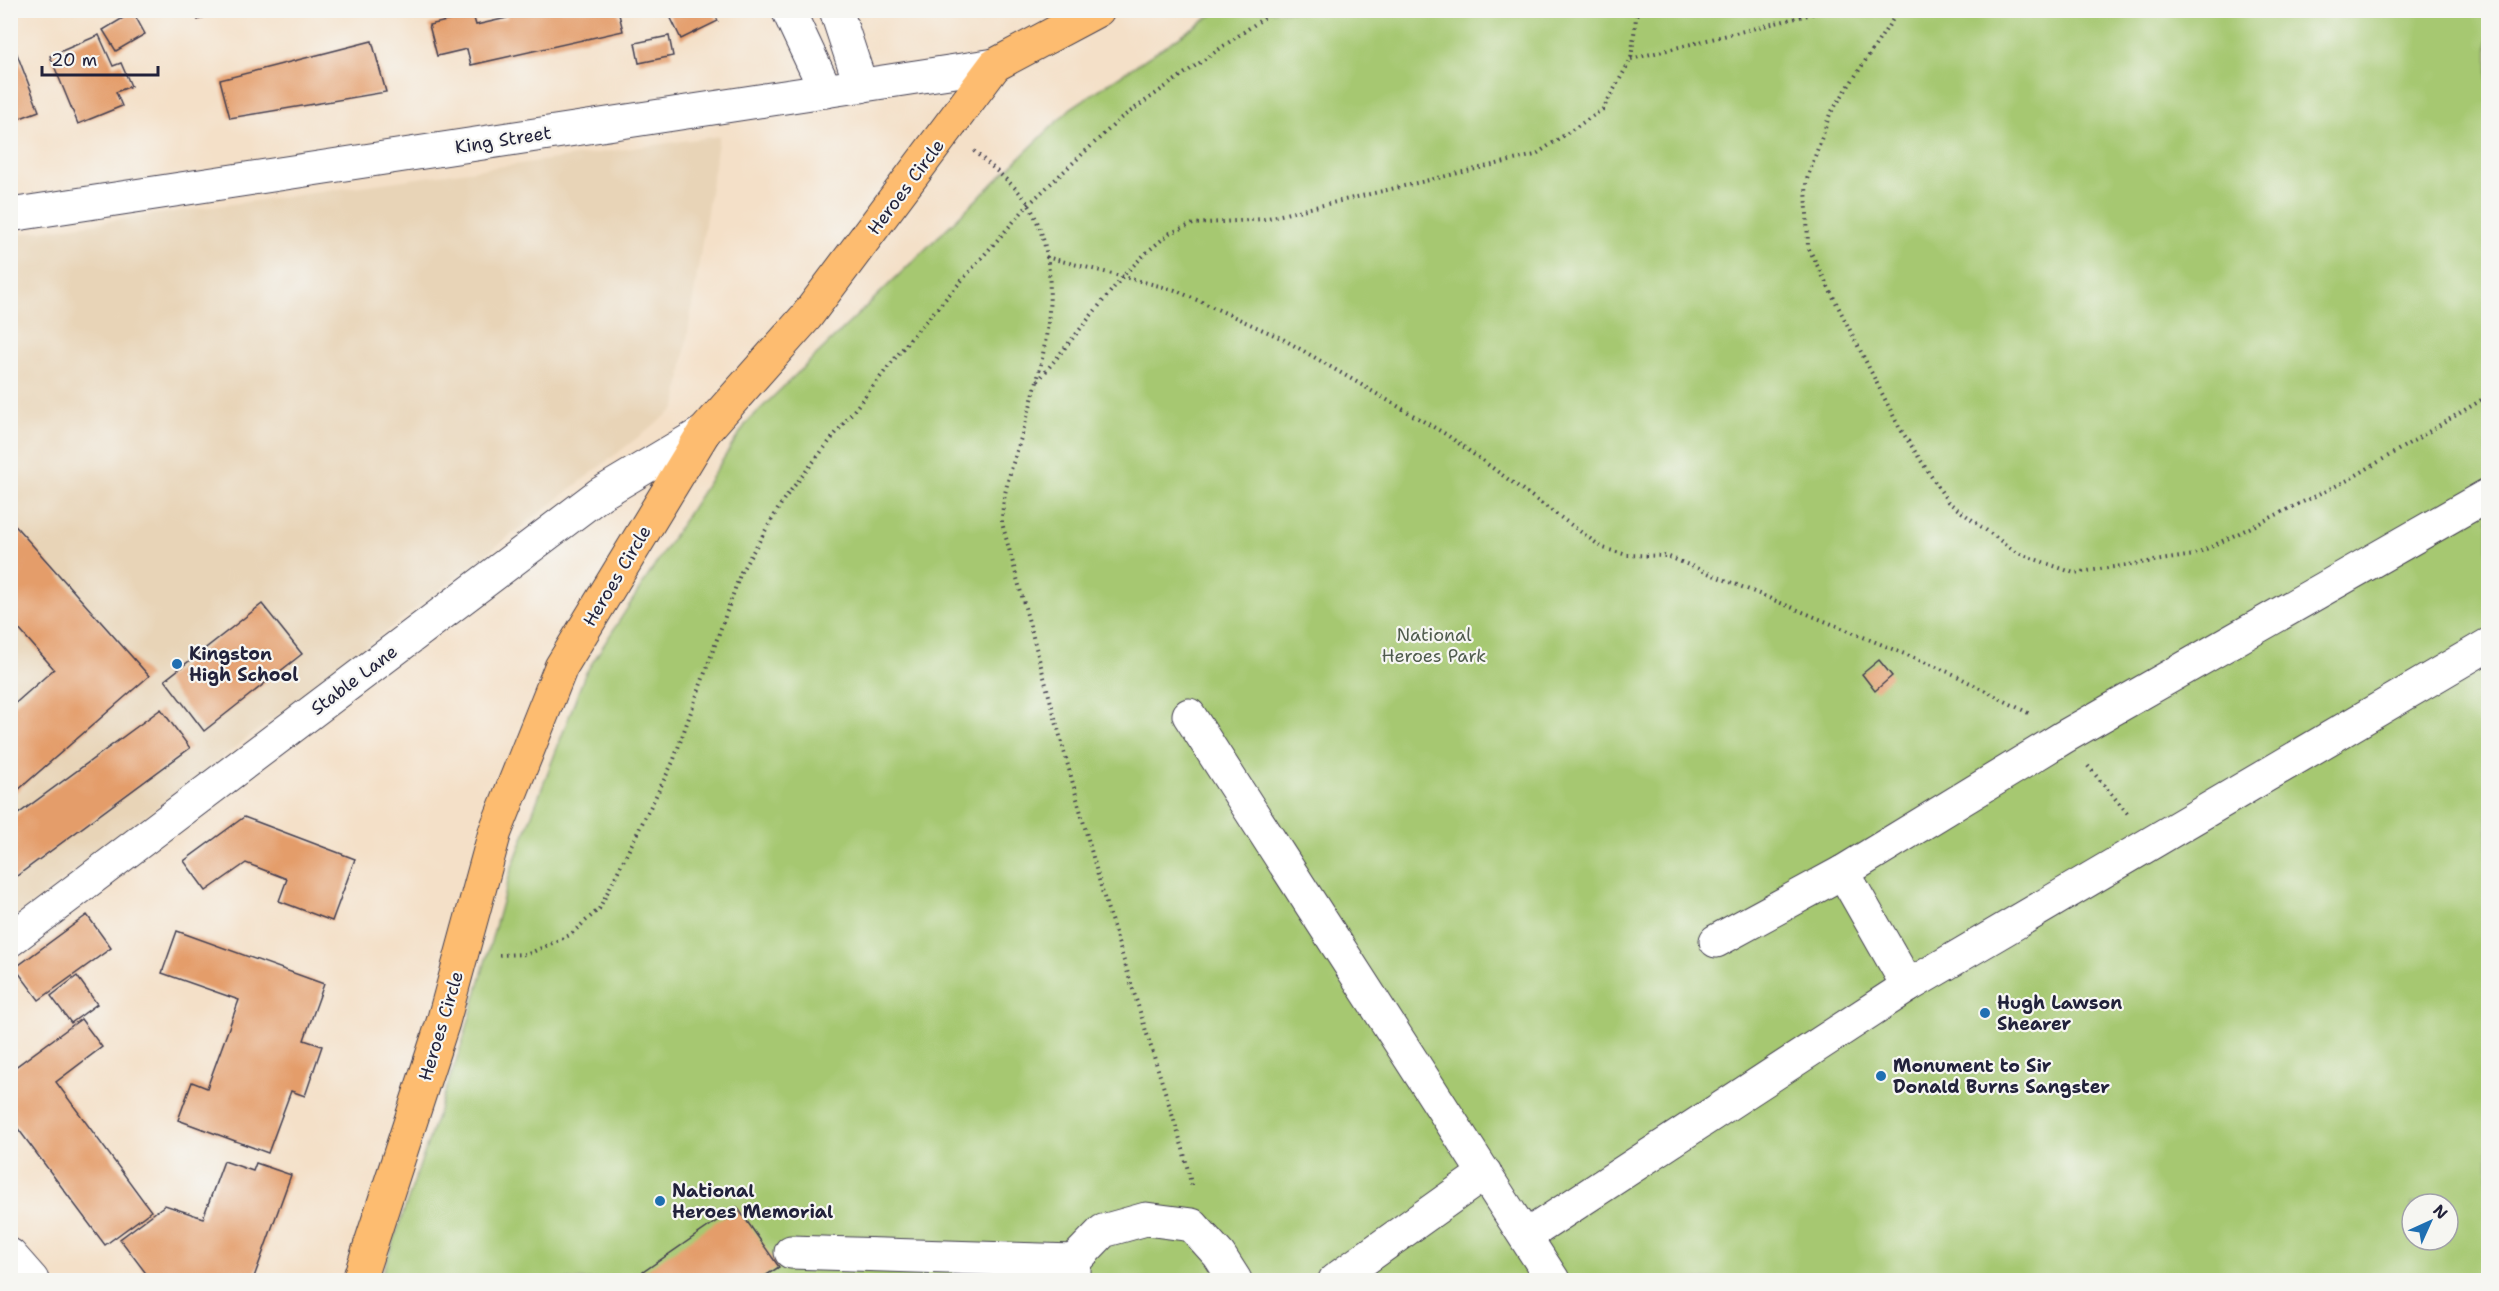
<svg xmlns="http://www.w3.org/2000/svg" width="2499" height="1291" viewBox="0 0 2499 1291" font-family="'Shantell Sans',sans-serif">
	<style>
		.built { fill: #e8d4b7 }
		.green { fill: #a6c871; stroke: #647556; stroke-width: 1.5; fill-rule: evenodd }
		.building { fill: #e49d6a }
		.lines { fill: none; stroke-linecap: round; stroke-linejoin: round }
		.minor-casing { stroke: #423e50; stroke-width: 35 }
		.major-casing { stroke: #423e50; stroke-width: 35 }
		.path { stroke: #423e50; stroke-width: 4; stroke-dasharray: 1.5 4.5; stroke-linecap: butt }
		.minor { stroke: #fff; stroke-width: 33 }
		.major { stroke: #fdbc6f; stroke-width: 33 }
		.poi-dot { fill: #1f6fb2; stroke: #f6f6f2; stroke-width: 2 }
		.labels { text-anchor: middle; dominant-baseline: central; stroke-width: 4.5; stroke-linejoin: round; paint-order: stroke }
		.street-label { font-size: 18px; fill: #22223b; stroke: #f6f6f2 }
		.park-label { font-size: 18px; fill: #505c4e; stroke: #f6f6f2 }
		.poi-label { font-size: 18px; font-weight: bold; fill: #22223b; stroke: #f6f6f2; text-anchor: start }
	</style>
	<rect width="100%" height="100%" fill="#f6f6f2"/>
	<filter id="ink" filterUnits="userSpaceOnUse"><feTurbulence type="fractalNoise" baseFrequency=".0167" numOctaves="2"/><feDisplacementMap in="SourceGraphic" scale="12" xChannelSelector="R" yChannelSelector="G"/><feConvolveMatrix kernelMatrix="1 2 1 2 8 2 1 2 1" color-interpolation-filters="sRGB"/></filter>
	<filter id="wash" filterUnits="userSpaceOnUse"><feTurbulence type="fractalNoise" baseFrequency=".008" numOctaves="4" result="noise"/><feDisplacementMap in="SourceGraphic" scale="24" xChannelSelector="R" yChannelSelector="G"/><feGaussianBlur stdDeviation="1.35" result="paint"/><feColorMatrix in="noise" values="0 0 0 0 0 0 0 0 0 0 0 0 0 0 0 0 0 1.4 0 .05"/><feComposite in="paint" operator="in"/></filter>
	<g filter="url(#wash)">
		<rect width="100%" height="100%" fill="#f4e0c8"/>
		<path class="built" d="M719,136L676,408L11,920V235Z"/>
		<path class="green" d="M1218,11H2488V1280H380L463,1041L511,870L585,674L747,422L1071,108ZM2412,1204H2448V1240H2412Z"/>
		<g id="blocks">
			<g class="building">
				<path d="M193,10H218L198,20Z"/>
				<path d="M505,10H618L623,31L471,65L467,49L437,56L429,25L473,15L476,25L507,18Z"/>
				<path d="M667,10H713L718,21L681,39Z"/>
				<path d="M133,12L145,34L116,51L103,30Z"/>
				<path d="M99,35L113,66L121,63L131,86L116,92L122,106L78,124L50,56Z"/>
				<path d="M10,36L39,111L10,122Z"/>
				<path d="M669,36L673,56L639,63L635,43Z"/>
				<path d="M372,41L386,92L230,118L220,80Z"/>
				<path d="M10,520L149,676L10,797V708L54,669L10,619Z"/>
				<path d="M262,604L302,654L204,731L165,680Z"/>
				<path d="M1879,660L1892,676L1875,691L1862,674Z"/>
				<path d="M161,709L190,748L10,881V820Z"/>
				<path d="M244,817L355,859L332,921L279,901L287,879L246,863L206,891L184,861Z"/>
				<path d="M87,915L111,948L39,1000L15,968Z"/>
				<path d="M177,931L324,984L304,1040L322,1046L305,1096L291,1091L268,1153L178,1120L192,1082L207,1088L239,1000L162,973Z"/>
				<path d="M77,976L97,1004L71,1023L51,996Z"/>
				<path d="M81,1019L102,1047L56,1082L151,1211L105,1245L10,1118V1089L14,1086L10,1082V1071Z"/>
				<path d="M224,1161L253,1171L256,1163L291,1175L253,1280H151L120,1239L165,1205L203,1218Z"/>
				<path d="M737,1207L779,1267L759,1280H648L643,1272Z"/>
			</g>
		</g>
	</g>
	<g filter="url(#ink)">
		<use href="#blocks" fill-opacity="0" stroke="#423e50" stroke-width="1.5"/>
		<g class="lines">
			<defs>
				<g id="minor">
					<path d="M788,10L826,91"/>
					<path d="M836,10L861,86"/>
					<path d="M10,215L995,65"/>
					<path d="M1189,715L1553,1280"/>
					<path d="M1843,872L1908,986"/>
					<path d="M10,940L600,494L704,432"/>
					<path d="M1716,941L1843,872L2064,737L2488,495"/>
					<path d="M1526,1236L1908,986L2488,645"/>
					<path d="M791,1252L1074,1261"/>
					<path d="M10,1255L32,1280"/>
					<path d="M1074,1280V1261L1103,1231L1146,1219L1192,1225L1219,1255L1235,1280"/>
					<path d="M1335,1280L1485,1173"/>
				</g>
				<path id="major" d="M359,1280L443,1022L495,832L561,667L704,432L806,317L995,65L1098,10"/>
			</defs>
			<use href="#minor" class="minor-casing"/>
			<use href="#major" class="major-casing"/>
			<g class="path">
				<path d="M1899,10L1830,114L1806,182L1808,247L1899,427L1948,502L2017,553L2074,573L2194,555L2350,479L2488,396"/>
				<path d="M1631,59L1828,10"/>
				<path d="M974,151C988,164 1021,190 1029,205C1068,274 1044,360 1023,431C1014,462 1002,491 1002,523L1103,894L1183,1149L1192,1188"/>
				<path d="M1046,257L1175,290L1283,339L1447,435L1603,548L1627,555L1667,556L1953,674L2032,715"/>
				<path d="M1038,381L1124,275L1147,252L1170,233L1193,224L1264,219L1535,155L1603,109L1631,59L1637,10"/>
				<path d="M2088,766L2129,815"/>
				<path d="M499,955L528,954L570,935L599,909L673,762L741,572L784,499L911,338L1029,204L1121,118L1275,10"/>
			</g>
			<use href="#minor" class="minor"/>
			<use href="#major" class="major"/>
		</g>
	</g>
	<g class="poi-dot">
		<circle cx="177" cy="664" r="6"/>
		<circle cx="1985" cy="1013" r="6"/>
		<circle cx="1881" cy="1076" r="6"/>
		<circle cx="660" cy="1201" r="6"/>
	</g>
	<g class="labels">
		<g class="street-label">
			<text transform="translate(503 140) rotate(-9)">King Street</text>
			<text transform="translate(906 187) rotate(-53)">Heroes Circle</text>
			<text transform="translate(617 576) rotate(-59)">Heroes Circle</text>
			<text transform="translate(354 680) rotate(-37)">Stable Lane</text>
			<text transform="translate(441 1026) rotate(-73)">Heroes Circle</text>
		</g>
		<g class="park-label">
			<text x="1434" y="635">National<tspan x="1434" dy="21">Heroes Park</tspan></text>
		</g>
		<g class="poi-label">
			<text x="189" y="654">Kingston<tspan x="189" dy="21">High School</tspan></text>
			<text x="1997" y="1003">Hugh Lawson<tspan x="1997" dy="21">Shearer</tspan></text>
			<text x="1893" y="1066">Monument to Sir<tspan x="1893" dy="21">Donald Burns Sangster</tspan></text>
			<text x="672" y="1191">National<tspan x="672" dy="21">Heroes Memorial</tspan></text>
		</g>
	</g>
	<rect width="2499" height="1291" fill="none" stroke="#f6f6f2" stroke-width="36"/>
	<g transform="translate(2430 1222) rotate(45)"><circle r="28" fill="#f6f6f2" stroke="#a1a1a9" stroke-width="1.5"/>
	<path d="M0-4.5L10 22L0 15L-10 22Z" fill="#1f6fb2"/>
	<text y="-9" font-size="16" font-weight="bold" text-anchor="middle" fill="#22223b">N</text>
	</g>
	<path d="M42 66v9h116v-9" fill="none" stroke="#22223b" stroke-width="3"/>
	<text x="51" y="66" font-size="18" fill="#22223b" stroke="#f6f6f2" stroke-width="4.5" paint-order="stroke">20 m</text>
</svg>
